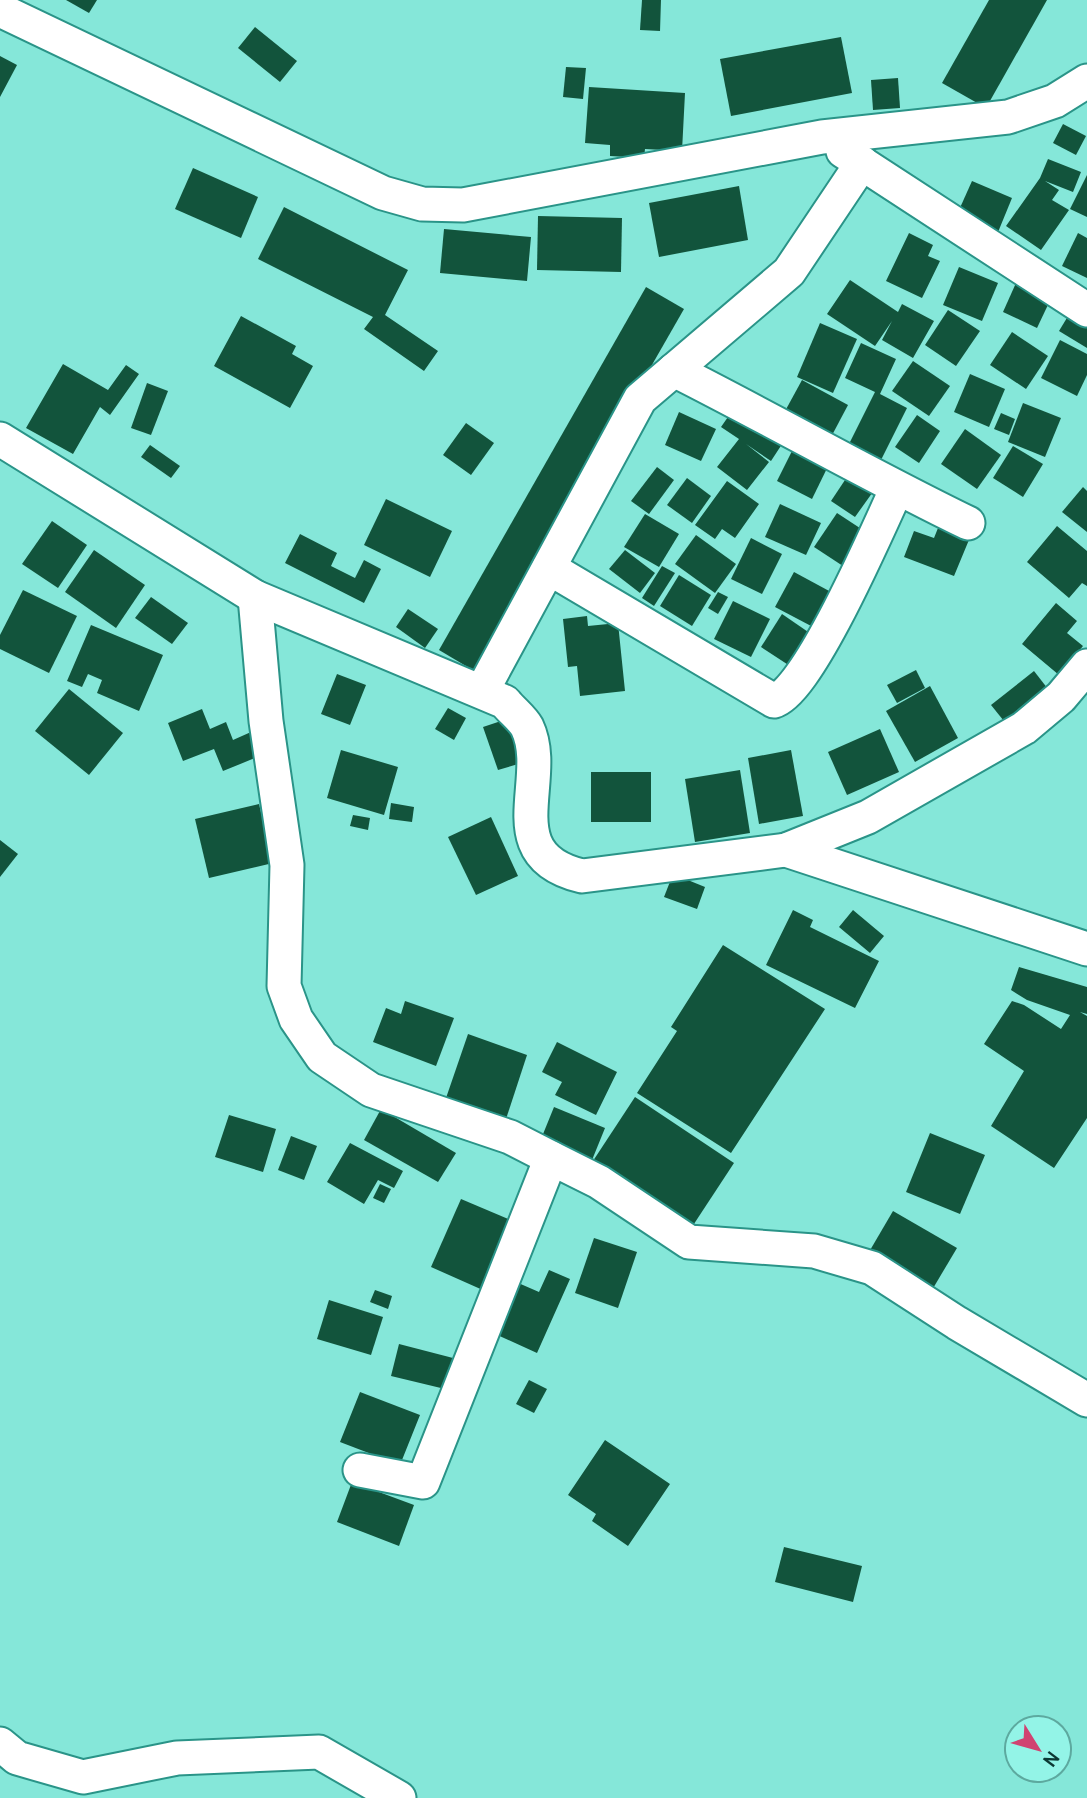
<svg xmlns="http://www.w3.org/2000/svg" width="1087" height="1798" viewBox="0 0 1087 1798" font-family="Cabin,sans-serif">
	<style>
		.building { fill: #12543c }
		.lines { fill: none; stroke-linecap: round; stroke-linejoin: round }
		.minor-casing { stroke: #2a9488; stroke-width: 37 }
		.minor { stroke: #fff; stroke-width: 33 }
	</style>
	<rect width="100%" height="100%" fill="#85e7d9"/>
	<g class="building">
		<path d="M66,0H97L89,13Z"/>
		<path d="M642,0H661L660,31L640,30Z"/>
		<path d="M989,0H1047L986,108L942,83Z"/>
		<path d="M255,27L297,61L280,82L238,48Z"/>
		<path d="M841,37L852,93L731,116L720,59Z"/>
		<path d="M0,56L17,65L0,97Z"/>
		<path d="M566,67L586,68L583,99L563,97Z"/>
		<path d="M898,78L900,108L873,110L871,80Z"/>
		<path d="M589,87L685,93L682,151L645,149L644,158L610,156V145L585,143Z"/>
		<path d="M1063,124L1086,136L1076,155L1053,143Z"/>
		<path d="M1048,159L1081,172L1073,192L1045,181L1059,190L1052,200L1069,210L1041,250L1006,226L1040,178Z"/>
		<path d="M193,168L258,197L241,238L175,209Z"/>
		<path d="M1087,175V217L1070,209Z"/>
		<path d="M972,181L1012,198L996,237L955,219Z"/>
		<path d="M739,186L748,240L659,257L649,203Z"/>
		<path d="M284,207L408,270L385,315L438,351L424,371L364,329L373,317L258,259Z"/>
		<path d="M538,216L622,218L621,272L537,270Z"/>
		<path d="M444,229L531,237L527,281L440,273Z"/>
		<path d="M909,233L933,245L928,256L940,261L922,298L886,281Z"/>
		<path d="M1078,233L1087,238V278L1062,266Z"/>
		<path d="M959,267L998,283L982,321L943,305Z"/>
		<path d="M1020,274L1055,290L1037,328L1003,312Z"/>
		<path d="M850,280L898,312L902,304L934,321L913,358L882,340L892,321L875,346L827,314Z"/>
		<path d="M646,287L684,309L476,672L439,650Z"/>
		<path d="M1079,298L1087,303V348L1059,331Z"/>
		<path d="M948,310L980,331L956,366L925,345Z"/>
		<path d="M241,316L296,346L292,354L313,366L290,408L214,366Z"/>
		<path d="M820,323L857,339L833,393L797,377Z"/>
		<path d="M1012,332L1048,356L1026,389L990,365Z"/>
		<path d="M1060,340L1087,354V375L1077,396L1041,378Z"/>
		<path d="M861,343L896,359L880,394L907,408L880,462L848,446L875,392L845,378Z"/>
		<path d="M913,361L950,386L929,416L892,391Z"/>
		<path d="M63,364L108,390L126,365L139,374L110,415L100,407L73,454L26,428Z"/>
		<path d="M970,374L1005,389L989,427L954,412Z"/>
		<path d="M802,380L848,405L830,439L784,413Z"/>
		<path d="M147,383L168,391L151,435L131,428Z"/>
		<path d="M1023,403L1061,418L1045,457L1008,442Z"/>
		<path d="M737,404L786,438L771,461L746,444L769,462L747,490L717,467L739,439L721,427Z"/>
		<path d="M679,412L716,429L701,461L665,445Z"/>
		<path d="M1001,413L1015,419L1009,435L994,429Z"/>
		<path d="M917,415L940,431L919,463L895,447Z"/>
		<path d="M466,423L494,443L471,475L443,455Z"/>
		<path d="M965,429L1001,455L977,489L941,464Z"/>
		<path d="M799,437L834,454L812,499L777,481Z"/>
		<path d="M150,445L180,466L171,478L141,457Z"/>
		<path d="M1013,446L1043,464L1023,497L993,478Z"/>
		<path d="M657,467L674,480L649,514L631,501Z"/>
		<path d="M851,471L875,489L855,517L831,501Z"/>
		<path d="M687,478L711,496L692,523L667,505Z"/>
		<path d="M727,481L759,504L735,538L722,529L715,539L695,525Z"/>
		<path d="M1083,487L1087,491V532L1062,512Z"/>
		<path d="M386,499L452,531L430,577L364,545Z"/>
		<path d="M780,504L821,523L806,555L765,537Z"/>
		<path d="M837,513L869,534L846,568L814,547Z"/>
		<path d="M645,514L679,534L659,567L624,547Z"/>
		<path d="M52,521L87,545L58,588L22,564Z"/>
		<path d="M940,523L971,535L954,576L904,557L914,531L934,538Z"/>
		<path d="M1057,526L1087,551V586L1082,583L1069,598L1027,562Z"/>
		<path d="M300,534L337,553L331,566L355,578L364,560L381,569L364,603L285,563Z"/>
		<path d="M696,535L736,564L715,593L675,564Z"/>
		<path d="M751,538L782,554L762,594L731,579Z"/>
		<path d="M94,550L145,585L116,628L65,592Z"/>
		<path d="M625,550L655,573L640,593L609,569Z"/>
		<path d="M662,566L675,573L654,606L642,598Z"/>
		<path d="M794,572L831,592L813,627L775,607Z"/>
		<path d="M679,575L711,595L692,626L660,606Z"/>
		<path d="M23,590L77,616L49,673L0,649V635Z"/>
		<path d="M718,592L728,597L718,614L708,608Z"/>
		<path d="M151,597L188,623L172,644L135,618Z"/>
		<path d="M733,601L770,619L751,657L714,639Z"/>
		<path d="M1056,603L1077,621L1067,633L1083,646L1059,675L1022,644Z"/>
		<path d="M408,609L438,629L425,648L396,627Z"/>
		<path d="M782,614L814,636L793,668L761,647Z"/>
		<path d="M587,616L588,626L618,623L625,691L580,696L577,666L568,667L563,619Z"/>
		<path d="M91,625L163,655L139,711L97,693L102,680L88,674L82,687L67,681Z"/>
		<path d="M916,670L925,688L897,703L887,685Z"/>
		<path d="M1034,671L1055,698L1012,731L991,705Z"/>
		<path d="M337,674L366,685L350,725L321,714Z"/>
		<path d="M930,686L958,738L915,762L886,711Z"/>
		<path d="M69,689L123,733L89,775L35,731Z"/>
		<path d="M448,708L466,718L454,740L435,729Z"/>
		<path d="M202,709L210,729L226,722L233,740L251,732L260,756L223,771L214,749L183,761L168,723Z"/>
		<path d="M510,718L525,762L498,770L483,727Z"/>
		<path d="M880,729L899,772L847,795L828,752Z"/>
		<path d="M341,750L398,767L384,815L327,798Z"/>
		<path d="M791,750L803,816L759,824L748,758Z"/>
		<path d="M740,770L750,833L695,842L685,779Z"/>
		<rect x="591" y="772" width="60" height="50"/>
		<path d="M391,803L414,807L412,822L389,819Z"/>
		<path d="M259,804L273,863L209,878L195,819Z"/>
		<path d="M353,815L370,818L368,830L350,826Z"/>
		<path d="M491,817L518,876L476,895L448,837Z"/>
		<path d="M0,840L18,854L0,877Z"/>
		<path d="M673,874L705,887L697,909L664,897Z"/>
		<path d="M793,910L813,920L810,927L879,961L855,1008L766,965Z"/>
		<path d="M853,910L884,936L870,953L839,927Z"/>
		<path d="M723,945L825,1009L731,1153L637,1093L677,1031L671,1027Z"/>
		<path d="M1019,967L1087,987V1014L1080,1012L1087,1016V1118L1054,1168L991,1126L1024,1071L984,1044L1012,1001L1024,1005L1061,1029L1070,1015L1027,1000L1011,990Z"/>
		<path d="M405,1001L454,1018L436,1066L373,1042L386,1008L401,1014Z"/>
		<path d="M468,1034L527,1055L506,1119L446,1098Z"/>
		<path d="M557,1042L617,1072L596,1115L555,1095L562,1082L542,1072Z"/>
		<path d="M635,1097L734,1163L688,1233L589,1167Z"/>
		<path d="M554,1107L605,1128L592,1160L541,1139Z"/>
		<path d="M381,1109L456,1153L438,1182L364,1140Z"/>
		<path d="M229,1115L276,1129L263,1172L215,1157Z"/>
		<path d="M930,1133L985,1155L960,1214L906,1192Z"/>
		<path d="M291,1136L317,1146L304,1180L278,1170Z"/>
		<path d="M350,1143L403,1171L394,1188L378,1180L364,1204L327,1182Z"/>
		<path d="M380,1184L391,1189L384,1203L373,1198Z"/>
		<path d="M461,1199L515,1222L485,1291L431,1267Z"/>
		<path d="M893,1211L957,1248L932,1290L869,1252Z"/>
		<path d="M594,1238L637,1252L618,1308L575,1293Z"/>
		<path d="M549,1270L570,1279L537,1353L493,1333L516,1282L539,1292Z"/>
		<path d="M375,1290L392,1296L388,1309L370,1302Z"/>
		<path d="M329,1300L383,1317L371,1355L317,1339Z"/>
		<path d="M399,1344L453,1358L445,1389L391,1376Z"/>
		<path d="M529,1380L547,1389L534,1413L516,1404Z"/>
		<path d="M360,1392L420,1415L400,1465L340,1442Z"/>
		<path d="M605,1440L670,1484L628,1546L592,1521L596,1514L568,1495Z"/>
		<path d="M352,1482L414,1505L399,1546L337,1522Z"/>
		<path d="M784,1547L862,1566L853,1602L775,1582Z"/>
	</g>
	<g class="lines">
		<defs>
			<g id="minor">
				<path d="M0,10L383,193L422,204L463,205L822,137L1008,117L1055,101L1087,81"/>
				<path d="M843,151L1087,310"/>
				<path d="M674,370C773,420 869,475 968,523"/>
				<path d="M0,439L255,597L505,702C511,710 522,718 527,727C552,779 494,855 582,876L786,850L868,817L1024,728L1061,697L1087,666"/>
				<path d="M549,568L774,701C808,692 879,527 897,488"/>
				<path d="M255,597L266,721L287,865L284,986L296,1019L322,1057L371,1090L510,1137L551,1158L599,1182L689,1242L814,1251L872,1268L957,1323L1087,1400"/>
				<path d="M482,691L640,399L789,272L862,163"/>
				<path d="M786,850L1087,949"/>
				<path d="M360,1470L423,1482L551,1158"/>
				<path d="M0,1744L17,1758L83,1777L177,1758L319,1752L399,1798"/>
			</g>
		</defs>
		<use href="#minor" class="minor-casing"/>
		<use href="#minor" class="minor"/>
	</g>
	<g transform="translate(1038 1749) rotate(127)"><circle r="33" fill="#93f4e7" stroke="#5da99f" stroke-width="2"/>
	<path d="M0-5L12 26L0 18L-12 26Z" fill="#d04371"/>
	<text y="-10" font-size="19" font-weight="bold" text-anchor="middle" fill="#0c3833">N</text>
	</g>
</svg>
